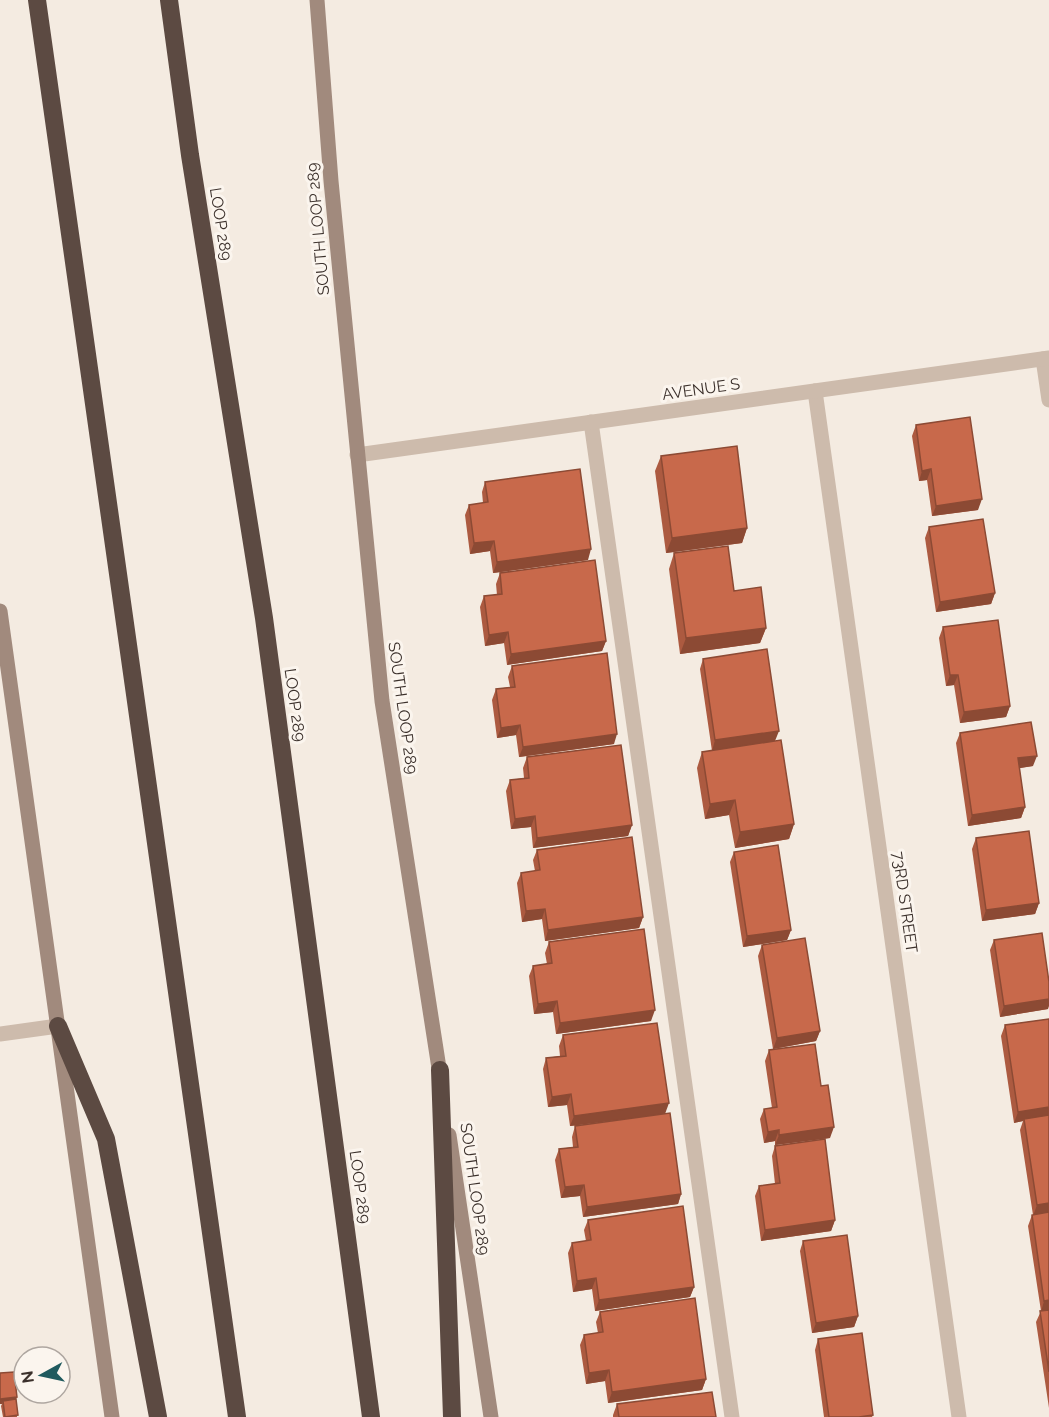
<svg xmlns="http://www.w3.org/2000/svg" width="1049" height="1417" viewBox="0 0 1049 1417" font-family="Raleway,sans-serif">
	<style>
		.lines { fill: none; stroke-linecap: round; stroke-linejoin: round }
		.service { stroke: #cdbbac; stroke-width: 15 }
		.minor { stroke: #cdbbac; stroke-width: 15 }
		.secondary { stroke: #a18a7d; stroke-width: 15 }
		.motorway { stroke: #5c4a42; stroke-width: 18 }
		.wall { fill: #ac5a40 }
		.shaded-wall { fill: #8c4a34 }
		.building { fill: #c8694b; stroke: #8c4a34; stroke-width: 1.5 }
		.labels { text-anchor: middle; dominant-baseline: central; stroke-width: 6; stroke-linejoin: round; paint-order: stroke }
		.street-label { font-size: 16px; fill: #3b302b; stroke: #fbf5ee }
	</style>
	<rect width="100%" height="100%" fill="#f4ebe1"/>
	<g class="lines">
		<g class="service">
			<path d="M1043,359L1049,400"/>
			<path d="M591,422L732,1417"/>
		</g>
		<g class="minor">
			<path d="M815,391L959,1417"/>
			<path d="M357,455L1049,358"/>
			<path d="M0,1034L58,1026"/>
		</g>
		<g class="secondary">
			<path d="M317,0L331,181L382,701L441,1081"/>
			<path d="M0,611L112,1417"/>
			<path d="M449,1135L491,1417"/>
		</g>
		<g class="motorway">
			<path d="M37,0L237,1417"/>
			<path d="M169,0L190,155L264,618L371,1417"/>
			<path d="M58,1026L106,1139L158,1417"/>
			<path d="M440,1070L452,1417"/>
		</g>
	</g>
	<g class="wall">
		<path d="M916,425L978,510L932,516L927,480L919,481L912,436Z"/>
		<path d="M661,456L747,528L742,543L666,553L655,471Z"/>
		<path d="M485,482L588,560L493,573L490,551L470,554L465,515L469,505L483,503L482,492Z"/>
		<path d="M929,527L995,593L991,604L936,612L925,538Z"/>
		<path d="M674,553L734,591L766,628L760,643L680,654L669,569Z"/>
		<path d="M500,573L606,641L602,651L507,665L504,643L485,646L480,607L484,596L497,595L496,584Z"/>
		<path d="M943,627L1010,706L1006,717L960,723L954,685L946,686L939,638Z"/>
		<path d="M703,659L775,741L794,824L789,839L735,848L729,815L705,819L697,768L702,752L712,751L700,669Z"/>
		<path d="M512,666L614,744L519,757L516,735L497,738L492,700L496,689L510,687L508,677Z"/>
		<path d="M960,733L1033,766L1019,768L1025,807L1021,818L968,826L956,743Z"/>
		<path d="M527,757L632,825L628,836L533,848L531,827L511,829L506,791L510,780L524,778L523,768Z"/>
		<path d="M976,838L1039,903L1035,914L982,921L972,849Z"/>
		<path d="M537,850L643,917L639,928L545,941L542,919L522,922L517,883L521,873L535,871L533,860Z"/>
		<path d="M734,852L791,930L787,940L743,947L730,862Z"/>
		<path d="M994,940L1048,1009L1000,1017L990,950Z"/>
		<path d="M549,942L651,1021L556,1034L553,1012L534,1014L529,976L533,966L547,964L545,953Z"/>
		<path d="M762,945L820,1031L816,1041L773,1049L758,956Z"/>
		<path d="M1049,1019V1408L1036,1322L1041,1311L1028,1226L1032,1215H1033L1020,1130L1023,1121L1014,1123L1001,1036L1005,1025Z"/>
		<path d="M563,1035L665,1114L570,1126L567,1105L548,1107L543,1069L546,1058L560,1056L559,1046Z"/>
		<path d="M769,1050L821,1086L830,1138L775,1145V1141L764,1143L760,1119L764,1109L772,1108L765,1061Z"/>
		<path d="M575,1126L681,1194L678,1204L583,1217L580,1196L561,1198L555,1160L559,1149L573,1147L572,1137Z"/>
		<path d="M775,1146L835,1220L831,1231L761,1241L755,1196L759,1186L775,1184L772,1156Z"/>
		<path d="M588,1220L694,1287L690,1297L595,1311L592,1289L573,1292L568,1253L572,1243L586,1241L584,1230Z"/>
		<path d="M803,1241L858,1316L854,1327L812,1333L800,1251Z"/>
		<path d="M600,1312L706,1379L702,1390L608,1403L605,1381L586,1384L580,1345L584,1335L598,1333L596,1322Z"/>
		<path d="M818,1339L873,1415L872,1417H824L815,1350Z"/>
		<path d="M0,1373L16,1399L17,1417H3L1,1406L2,1404Z"/>
		<path d="M617,1404L716,1417H613V1415Z"/>
	</g>
	<g class="shaded-wall">
		<path d="M931,469L927,480L919,481L922,471Z"/>
		<path d="M982,499L978,510L932,516L936,506Z"/>
		<path d="M747,528L742,543L666,553L672,538Z"/>
		<path d="M494,541L490,551L470,554L474,543Z"/>
		<path d="M591,549L588,560L493,573L497,562Z"/>
		<path d="M995,593L991,604L936,612L940,602Z"/>
		<path d="M766,628L760,643L680,654L686,638Z"/>
		<path d="M508,632L504,643L485,646L489,635Z"/>
		<path d="M606,641L602,651L507,665L511,654Z"/>
		<path d="M950,675H958L954,685L946,686Z"/>
		<path d="M1010,706L1006,717L960,723L964,712Z"/>
		<path d="M520,725L516,735L497,738L501,728Z"/>
		<path d="M779,731L775,741L712,751L715,740Z"/>
		<path d="M617,734L614,744L519,757L523,747Z"/>
		<path d="M1037,756L1033,766L1014,769L1018,758Z"/>
		<path d="M735,800L729,815L705,819L710,804Z"/>
		<path d="M1025,807L1021,818L968,826L972,815Z"/>
		<path d="M535,816L531,827L511,829L515,819Z"/>
		<path d="M794,824L789,839L735,848L740,832Z"/>
		<path d="M632,825L628,836L533,848L537,838Z"/>
		<path d="M1039,903L1035,914L982,921L986,910Z"/>
		<path d="M545,909L542,919L522,922L526,911Z"/>
		<path d="M643,917L639,928L545,941L548,930Z"/>
		<path d="M791,930L787,940L743,947L747,936Z"/>
		<path d="M1049,999V1006L1048,1009L1000,1017L1004,1006Z"/>
		<path d="M557,1001L553,1012L534,1014L538,1004Z"/>
		<path d="M655,1010L651,1021L556,1034L560,1023Z"/>
		<path d="M820,1031L816,1041L773,1049L777,1038Z"/>
		<path d="M571,1094L567,1105L548,1107L552,1097Z"/>
		<path d="M669,1103L665,1114L570,1126L574,1116Z"/>
		<path d="M1049,1107V1117L1024,1119L1023,1121L1014,1123L1018,1112Z"/>
		<path d="M834,1127L830,1138L775,1145L779,1135Z"/>
		<path d="M779,1130L775,1141L764,1143L768,1132Z"/>
		<path d="M584,1185L580,1196L561,1198L565,1187Z"/>
		<path d="M681,1194L678,1204L583,1217L587,1207Z"/>
		<path d="M1049,1203V1213L1033,1216L1037,1205Z"/>
		<path d="M835,1220L831,1231L761,1241L765,1230Z"/>
		<path d="M596,1278L592,1289L573,1292L577,1281Z"/>
		<path d="M694,1287L690,1297L595,1311L599,1300Z"/>
		<path d="M1049,1300V1310L1041,1312L1044,1301Z"/>
		<path d="M858,1316L854,1327L812,1333L816,1323Z"/>
		<path d="M609,1370L605,1381L586,1384L589,1373Z"/>
		<path d="M706,1379L702,1390L608,1403L612,1392Z"/>
		<path d="M17,1397L15,1402L3,1401L2,1404H0V1399Z"/>
	</g>
	<g class="building">
		<path d="M970,417L982,499L936,506L931,469L922,471L916,425Z"/>
		<path d="M737,446L747,528L672,538L661,456Z"/>
		<path d="M580,469L591,549L497,562L494,541L474,543L469,505L488,502L485,482Z"/>
		<path d="M983,519L995,593L940,602L929,527Z"/>
		<path d="M728,546L734,591L761,587L766,628L686,638L674,553Z"/>
		<path d="M595,560L606,641L511,654L508,632L489,635L484,596L502,594L500,573Z"/>
		<path d="M998,620L1010,706L964,712L958,675H950L943,627Z"/>
		<path d="M767,649L779,731L715,740L703,659Z"/>
		<path d="M607,653L617,734L523,747L520,725L501,728L496,689L515,687L512,666Z"/>
		<path d="M1031,722L1037,756L1018,758L1025,807L972,815L960,733Z"/>
		<path d="M781,740L794,824L740,832L735,800L710,804L702,752Z"/>
		<path d="M621,745L632,825L537,838L535,816L515,819L510,780L529,778L527,757Z"/>
		<path d="M1029,831L1039,903L986,910L976,838Z"/>
		<path d="M632,837L643,917L548,930L545,909L526,911L521,873L540,870L537,850Z"/>
		<path d="M778,845L791,930L747,936L734,852Z"/>
		<path d="M644,929L655,1010L560,1023L557,1001L538,1004L533,966L552,963L549,942Z"/>
		<path d="M1042,933L1049,982V999L1004,1006L994,940Z"/>
		<path d="M805,938L820,1031L777,1038L762,945Z"/>
		<path d="M1049,1019V1107L1018,1112L1005,1025Z"/>
		<path d="M657,1023L669,1103L574,1116L571,1094L552,1097L546,1058L566,1056L563,1035Z"/>
		<path d="M815,1044L821,1086L828,1085L834,1127L779,1135V1130L768,1132L764,1109L777,1107L769,1050Z"/>
		<path d="M670,1113L681,1194L587,1207L584,1185L565,1187L559,1149L578,1147L575,1126Z"/>
		<path d="M1049,1115V1203L1037,1205L1024,1119Z"/>
		<path d="M825,1139L835,1220L765,1230L759,1186L780,1183L775,1146Z"/>
		<path d="M683,1206L694,1287L599,1300L596,1278L577,1281L572,1243L591,1240L588,1220Z"/>
		<path d="M1049,1212V1300L1044,1301L1032,1215Z"/>
		<path d="M847,1235L858,1316L816,1323L803,1241Z"/>
		<path d="M695,1298L706,1379L612,1392L609,1370L589,1373L584,1335L603,1332L600,1312Z"/>
		<path d="M1049,1310V1372L1040,1311Z"/>
		<path d="M862,1333L873,1415L859,1417H829L818,1339Z"/>
		<path d="M14,1372L17,1397L0,1399V1373Z"/>
		<path d="M712,1392L716,1417H619L617,1404Z"/>
		<path d="M16,1399L18,1415L5,1417L3,1401Z"/>
	</g>
	<g class="labels">
		<g class="street-label">
			<text transform="translate(221 224) rotate(81)">LOOP 289</text>
			<text transform="translate(318 229) rotate(-95)">SOUTH LOOP 289</text>
			<text transform="translate(701 389) rotate(-8)">AVENUE S</text>
			<text transform="translate(295 705) rotate(82)">LOOP 289</text>
			<text transform="translate(403 708) rotate(82)">SOUTH LOOP 289</text>
			<text transform="translate(905 902) rotate(82)">73RD STREET</text>
			<text transform="translate(360 1187) rotate(82)">LOOP 289</text>
			<text transform="translate(475 1189) rotate(82)">SOUTH LOOP 289</text>
		</g>
	</g>
	<g transform="translate(42 1375) rotate(262)"><circle r="28" fill="#fbf5ee" stroke="#aea6a0" stroke-width="1.5"/>
	<path d="M0-4.5L10 22L0 15L-10 22Z" fill="#1f5a5e"/>
	<text y="-9" font-size="16" font-weight="bold" text-anchor="middle" fill="#3b302b">N</text>
	</g>
</svg>
